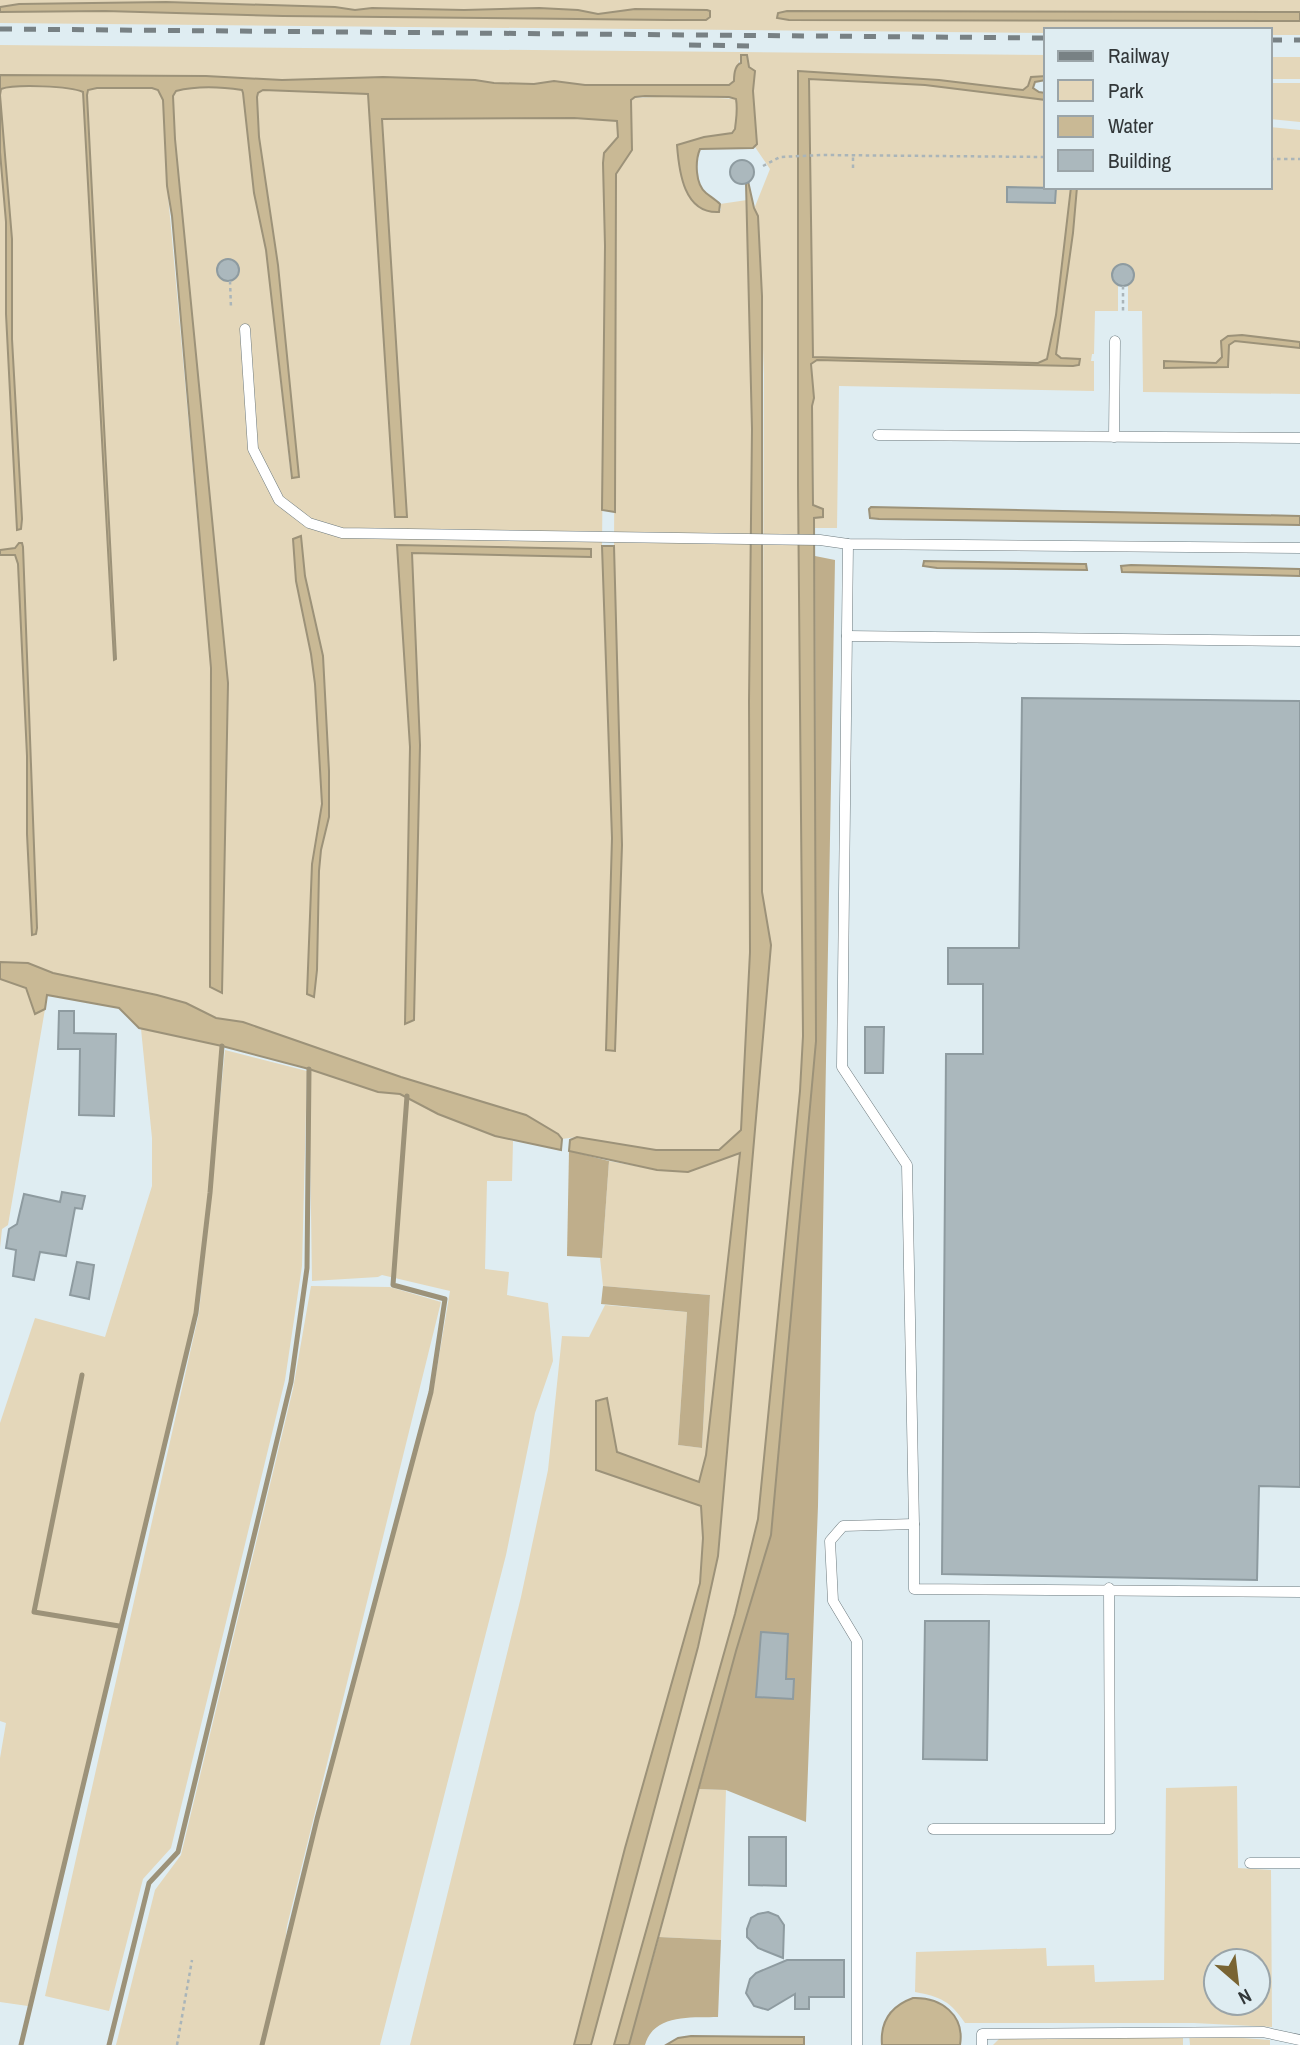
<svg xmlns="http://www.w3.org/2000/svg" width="1300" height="2045" viewBox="0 0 1300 2045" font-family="'Archivo Narrow',sans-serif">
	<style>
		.green { fill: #e4d7ba; fill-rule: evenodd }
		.forest { fill: #bfae8b }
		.water { fill: #c9b995; stroke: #9c9279; stroke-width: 2 }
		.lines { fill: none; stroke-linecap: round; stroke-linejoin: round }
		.stream { stroke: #9c9279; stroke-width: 5 }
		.building { fill: #abb8bd; stroke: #8e9ba0; stroke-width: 2 }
		.service-casing { stroke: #6d7a7e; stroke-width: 11 }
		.path { stroke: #aab5b9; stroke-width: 2.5; stroke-dasharray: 3.5 3.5; stroke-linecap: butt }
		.service { stroke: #fff; stroke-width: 10 }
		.rail { stroke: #788184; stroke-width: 5; stroke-dasharray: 12 12; stroke-linecap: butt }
	</style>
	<rect width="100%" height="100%" fill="#dfedf2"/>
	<g class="green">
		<path d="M0,0H1300V35H1270V30H1046V33L0,23Z"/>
		<path d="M0,45L1046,55V76L1031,77L1028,86L1023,90L939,80L798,72L799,598L803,1036L800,1091L758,1519L735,1614L614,2045H591L698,1647L718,1556L771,945L762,892L764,374L758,216L754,209L770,169L755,147L753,91L755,76L749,67L746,55L741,56L734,80L729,85H585L554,81L534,84L494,83L475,80L383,77L282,80L206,76L0,75Z"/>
		<rect x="1270" y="57" width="30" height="22"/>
		<path d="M809,79L925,85L1046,100V187H1071L1056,315L1047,359L1038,363L813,357Z"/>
		<path d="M1270,83H1300V122L1270,119Z"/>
		<path d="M5,87H70L83,92L114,660L116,659L87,95L88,90L97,88H152L158,90L163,100L168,195L211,668L210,987L222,992L228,683L175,139L173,96L176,91C196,86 222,87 242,90L243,93L254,193L266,250L291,477H298L279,277L259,137L257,97L258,93L263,90L368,93L395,517H406L382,119L574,118L617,121L618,137L604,153L603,163L605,246L602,546L612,838L606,1049L615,1051L622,845L614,546L616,174L632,150L630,105L632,98L682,96L736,99L738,115L735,119L736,129L732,133L704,137L677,145L714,213L721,210L720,204L747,200L752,429L749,701L750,952L741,1130L719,1150L710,1151L656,1150L577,1137L562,1139L558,1134L244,1022L216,1018L186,1003L157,995L53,973L28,963L0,962V555L12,554L17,558V547L0,550V152L6,222V314L17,530L21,529L22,519L12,339V239L0,95L1,89ZM397,546L591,550V557L411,553L414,1020L405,1023L410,747Z"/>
		<path d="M1270,127L1300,130V394L1143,392L1142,311H1128V285H1118V311H1095L1094,354H1092L1091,361H1094V391L839,386L837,528H814L812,362L817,360L1073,366L1070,359L1061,358L1056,354L1073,233L1077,187H1270Z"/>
		<path d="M0,979L26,988L35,1013L45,1009L8,1225L2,1229L0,1248Z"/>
		<path d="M141,1029L222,1046L203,1251L195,1313L179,1385L28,2006L0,2002V1758L6,1723L0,1721V1423L35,1318L105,1337L152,1186V1138Z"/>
		<path d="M225,1050L307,1071L302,1266L285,1380L171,1848L143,1879L109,2011L45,1996L199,1313Z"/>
		<path d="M309,1069L378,1092H393L407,1096L438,1114L513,1141L512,1181H487L485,1269L509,1272L507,1295L548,1303L553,1361L535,1413L506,1555L380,2045H116L155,1890L181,1855L293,1389L311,1286L390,1287L441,1302L287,1926L281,1975L317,1819L395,1523L433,1392L450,1291L382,1275L378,1277L312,1281Z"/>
		<path d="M740,1152L706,1455L699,1482L703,1538L700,1583L625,1848L574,2045H410L521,1597L548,1470L562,1336L589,1337L605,1305L687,1312L678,1445L702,1448L710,1295L603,1286L600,1258H602L609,1161L657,1170L688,1172Z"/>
		<path d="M1237,1786L1238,1868L1271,1870L1272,2027L1194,2023H965C950,2001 941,1997 915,1992L916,1952L1046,1948L1047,1966L1094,1965L1095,1982L1164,1980L1166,1788ZM1216,1961H1258V2003H1216Z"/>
		<path d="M699,1789L726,1790L721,1940L659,1937Z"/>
		<path d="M1189,2034L1270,2040V2045H1190Z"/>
		<path d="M1133,2036L1183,2038V2045H993L1000,2038Z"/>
	</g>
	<g class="forest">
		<path d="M815,556L835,560L818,1506L806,1822L726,1790L699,1789L736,1651L771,1534L816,1041Z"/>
		<path d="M569,1151L609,1161L602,1258L567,1256Z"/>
		<path d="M603,1286L710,1295L702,1448L678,1445L687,1312L601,1304Z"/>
		<path d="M659,1937L721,1940L718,2017C692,2018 654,2013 645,2045H629Z"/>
	</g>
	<g class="water">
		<path d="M166,2L335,7L355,10L372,8L464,10L539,8L578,10L598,14L635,9L707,10L710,11V17L706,20H670L283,16L105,11L0,12V7L19,4Z"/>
		<path d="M787,11L1300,12V21L789,20L777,18L778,13Z"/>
		<path d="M741,55H747L749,67L755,71L753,91L757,144L753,148L700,149C695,161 695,184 706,193C711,197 716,200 720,204L719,212C684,214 679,172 677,145L704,137L732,133L735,129C736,118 738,111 736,99L729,97L645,96L635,97L631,100L632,150L616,174L615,512L602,510L605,246L603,163L604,153L618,137L617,121L574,118L382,119L407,517H395L368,94L263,90L258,93L257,97L259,137L278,265L299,477L292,478L266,250L254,193L243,93L242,90C222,87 196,86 176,91L173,96L175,139L228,683L222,993L210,987L211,668L172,216L167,186L163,100L158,90L152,88H97L88,90L87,95L116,659L114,660L83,92C70,86 15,84 1,89L0,95L12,239V339L22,519L21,529L17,530L6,314V222L0,152V75L206,76L282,80L383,77L475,80L494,83L534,84L554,81L585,85H729L734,81C734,75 735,65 741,63Z"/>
		<path d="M798,71L939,80L1023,90L1028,86L1031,77L1046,76V80L1035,82L1033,88L1039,92L1046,93V100L925,85L809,79L813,357L1038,363L1047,359L1056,315L1071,187H1077L1073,233L1056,354L1061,358L1080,359L1079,365L1073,366L817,360L811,364L814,398L812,406L813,505L823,509V517L814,518L816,1041L771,1535L736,1651L629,2045H614L735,1614L758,1519L800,1091L803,1036L798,485Z"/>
		<path d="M748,181L754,208L758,216L762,296V892L771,945L718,1556L698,1647L591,2045H574L625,1848L700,1583L703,1538L701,1506L596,1470V1401L607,1398L617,1452L699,1482L706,1455L740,1153L688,1172L657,1170L569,1151L570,1140L577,1137L656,1150H719L741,1130L750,952L749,701L752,429L746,183Z"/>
		<path d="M1242,335L1300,342V348L1235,341L1229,345L1228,367L1164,368V361L1216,363L1222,357L1221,341L1228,336Z"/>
		<path d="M871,507L1300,516V525L879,519L870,518L869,509Z"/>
		<path d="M301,536L305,576L323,656L329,771V817L321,850L319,871L317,970L314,997L307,994L312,864L322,804L315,684L311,654L296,581L293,539Z"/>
		<path d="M19,543H22L23,547L37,928L36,934L32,935L27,834V756L18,564L15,555H0V550L15,548Z"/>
		<path d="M397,545L591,549V557L412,553L420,745L414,1020L405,1024L410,747Z"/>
		<path d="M602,546H614L622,845L615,1051L606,1050L612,838Z"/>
		<path d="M924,561L1082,564H1086L1087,570L937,568L923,566Z"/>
		<path d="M1131,565L1300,569V576L1122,572L1121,566Z"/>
		<path d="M0,962L28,963L53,973L157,995L186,1003L216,1018L243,1022L401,1077L526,1115L558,1134L562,1139L561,1150L495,1136L438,1114L400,1094L378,1092L309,1069L222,1046L139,1028L119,1008L47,995L45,1009L35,1014L26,988L0,979Z"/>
		<path d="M913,1998C941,1997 965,2015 960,2045H882C880,2022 891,2006 913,1998Z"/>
		<path d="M691,2036L804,2037V2045H666L678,2038Z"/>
	</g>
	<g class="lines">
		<g class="stream">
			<path d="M82,1375L34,1612L119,1626"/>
			<path d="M21,2045L196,1313L210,1193L222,1046"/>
			<path d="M109,2045L149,1883L178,1852L291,1382L307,1268L309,1069"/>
			<path d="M262,2045L317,1819L431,1392L445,1299L393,1285L407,1096"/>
		</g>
	</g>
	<g class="building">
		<circle cx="742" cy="172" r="12"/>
		<path d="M1007,187L1056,188L1055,203L1007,202Z"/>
		<circle cx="228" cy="270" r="11"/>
		<circle cx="1123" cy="275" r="11"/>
		<path d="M1022,698L1300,701V1487L1259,1486L1257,1580L942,1574L946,1054H983V984H948V948H1019Z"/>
		<path d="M59,1011H74V1033L116,1034L114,1116L79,1115L80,1049H58Z"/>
		<path d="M865,1027H884L883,1073H865Z"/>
		<path d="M62,1192L85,1196L82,1209L75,1208L66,1256L40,1252L34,1280L13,1276L16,1250L6,1248L9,1229L17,1224L24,1194L60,1202Z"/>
		<path d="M77,1262L94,1265L89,1299L70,1295Z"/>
		<path d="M925,1621H989L987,1760L923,1759Z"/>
		<path d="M761,1632L788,1634L786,1679H794L793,1699L756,1697Z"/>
		<path d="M749,1837H786V1886L749,1885Z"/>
		<path d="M768,1912L778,1916L784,1925L783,1958L758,1948L747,1937V1929L751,1918L758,1914Z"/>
		<path d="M787,1960H844V1997H809V2009H795V1994L768,2010L754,2006L746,1993L750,1979L756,1973Z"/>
	</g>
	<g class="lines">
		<defs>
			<g id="service">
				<path d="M245,329L253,449L279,500L309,523L342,533L820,540L848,544L1300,548"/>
				<path d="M878,435L1300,438"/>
				<path d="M1114,437L1115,341"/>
				<path d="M848,544L842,1067L907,1165L914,1524"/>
				<path d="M847,636L1300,641"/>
				<path d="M933,1829H1110L1109,1588"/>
				<path d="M1250,1863H1300"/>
				<path d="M857,2045V1641L833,1601L830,1541L843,1526L914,1524V1589L1300,1592"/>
				<path d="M982,2045V2034L1263,2032L1300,2040"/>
			</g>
		</defs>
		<use href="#service" class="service-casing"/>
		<g class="path">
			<path d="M1270,159H1300"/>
			<path d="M763,166L780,157L821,155L1046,157"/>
			<path d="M853,168V155"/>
			<path d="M230,281L231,308"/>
			<path d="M1123,286V311"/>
			<path d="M177,2045L192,1960"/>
		</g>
		<use href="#service" class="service"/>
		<g class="rail">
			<path d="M0,29L1046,38"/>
			<path d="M1270,40H1300"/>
			<path d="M689,45L756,46"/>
		</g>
	</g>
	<rect x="1044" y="28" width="228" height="161" fill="#dfedf2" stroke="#9aa4a8" stroke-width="2"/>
	<rect x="1058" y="51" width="35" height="10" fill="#788184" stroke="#9aa4a8" stroke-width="2"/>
	<text x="1108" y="63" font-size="21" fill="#323739">Railway</text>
	<rect x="1058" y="80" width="35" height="21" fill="#e4d7ba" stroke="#9aa4a8" stroke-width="2"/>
	<text x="1108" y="98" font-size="21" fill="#323739">Park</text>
	<rect x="1058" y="116" width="35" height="21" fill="#c9b995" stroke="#9aa4a8" stroke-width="2"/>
	<text x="1108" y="133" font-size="21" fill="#323739">Water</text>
	<rect x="1058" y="150" width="35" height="21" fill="#abb8bd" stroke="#9aa4a8" stroke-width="2"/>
	<text x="1108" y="168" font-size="21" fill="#323739">Building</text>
	<g transform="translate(1237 1982) rotate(152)"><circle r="33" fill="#dfedf2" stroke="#9aa4a8" stroke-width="2"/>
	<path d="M0-5L12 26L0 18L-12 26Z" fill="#796433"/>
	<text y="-10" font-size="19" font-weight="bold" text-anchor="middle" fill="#323739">N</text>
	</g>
</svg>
